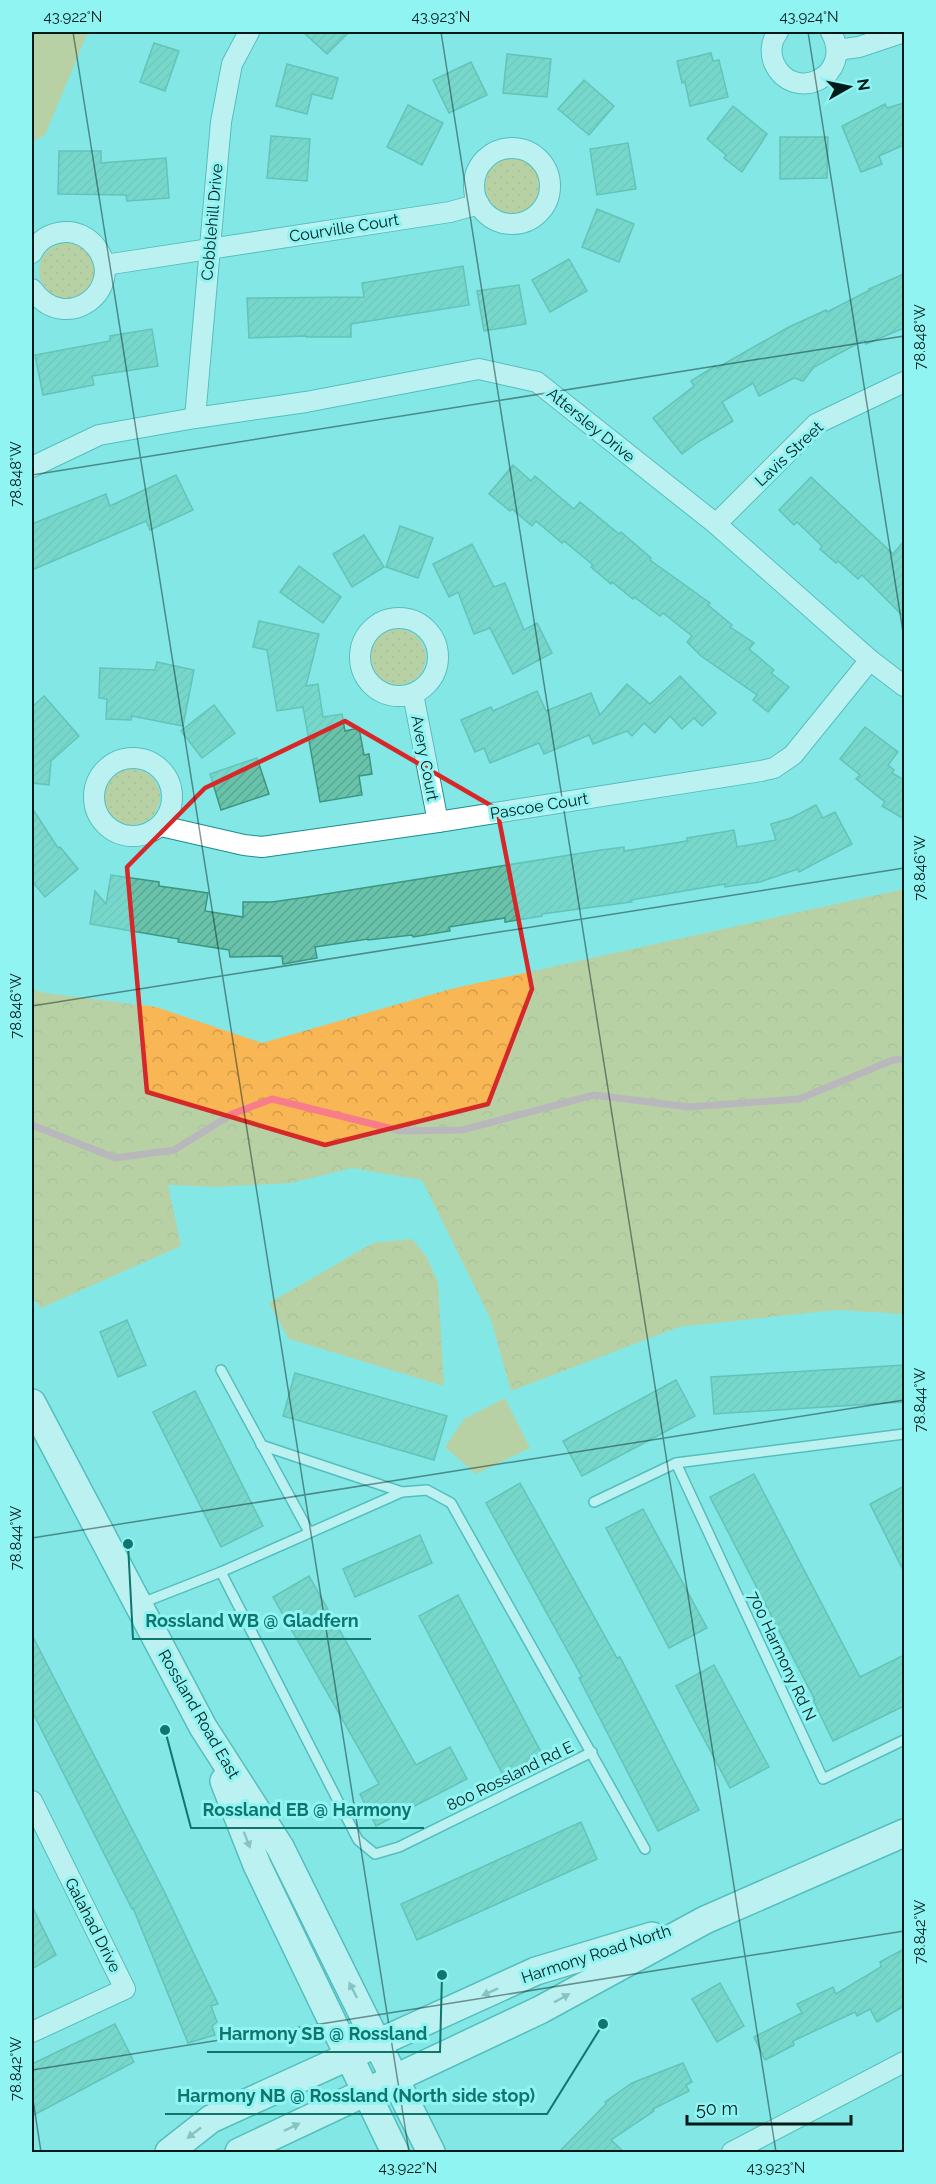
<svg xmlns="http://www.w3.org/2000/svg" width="936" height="2184" viewBox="0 0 936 2184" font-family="Raleway,sans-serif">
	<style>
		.grass { fill: url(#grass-dots) }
		.forest { fill: url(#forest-crowns) }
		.green { fill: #f8b655 }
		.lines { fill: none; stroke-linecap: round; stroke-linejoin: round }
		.stream { stroke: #f87d8b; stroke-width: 7 }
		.building { fill: url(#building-hatch); stroke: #3b9781; stroke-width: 1.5 }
		.lane-casing { stroke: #1c8d8d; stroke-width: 12 }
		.street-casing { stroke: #1c8d8d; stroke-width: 22 }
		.secondary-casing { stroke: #1c8d8d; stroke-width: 30 }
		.lane { stroke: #fff; stroke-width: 9 }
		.street { stroke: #fff; stroke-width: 20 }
		.secondary { stroke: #fff; stroke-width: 27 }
		.oneway { fill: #8c9898 }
		.marked { fill: none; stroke: #d62828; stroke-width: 4.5; stroke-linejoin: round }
		.ticks { fill: none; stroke: #001a1a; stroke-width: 1.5; stroke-opacity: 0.45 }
		.labels { text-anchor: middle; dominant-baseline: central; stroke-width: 6; stroke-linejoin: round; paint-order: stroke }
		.street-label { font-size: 16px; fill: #001a1a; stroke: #90f4f3 }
		.leader { fill: none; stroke: #0f766e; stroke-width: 2 }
		.callout-dot { fill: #0f766e; stroke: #90f4f3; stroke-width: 2 }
		.callout-label { font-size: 18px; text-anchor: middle; font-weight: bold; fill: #0f766e; stroke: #90f4f3; stroke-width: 6; stroke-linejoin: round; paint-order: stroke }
		.neatline { fill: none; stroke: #001a1a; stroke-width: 2 }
		.ticks-label { font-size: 15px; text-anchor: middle; fill: #001a1a }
	</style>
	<defs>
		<pattern id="grass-dots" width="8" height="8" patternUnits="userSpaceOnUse" patternTransform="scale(1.5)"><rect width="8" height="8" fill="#f8b655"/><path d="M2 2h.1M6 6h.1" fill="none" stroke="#d39c49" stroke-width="1.8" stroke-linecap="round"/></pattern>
		<pattern id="forest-crowns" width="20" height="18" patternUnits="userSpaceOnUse" patternTransform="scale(1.5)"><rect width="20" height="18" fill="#f8b655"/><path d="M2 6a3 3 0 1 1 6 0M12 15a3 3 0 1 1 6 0" fill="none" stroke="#d39c49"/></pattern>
		<pattern id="building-hatch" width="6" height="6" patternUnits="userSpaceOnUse" patternTransform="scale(1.5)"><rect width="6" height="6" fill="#69c3ab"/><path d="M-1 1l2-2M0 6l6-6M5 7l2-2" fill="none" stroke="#59a793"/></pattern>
	</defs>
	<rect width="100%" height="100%" fill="#83e7e5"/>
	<g class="grass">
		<circle cx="513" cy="186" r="28"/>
		<circle cx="67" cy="271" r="28"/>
		<circle cx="398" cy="657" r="28"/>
		<circle cx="132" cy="797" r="28"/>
	</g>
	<g class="forest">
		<path d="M904,889V1314L837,1310L679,1327L511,1391L491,1320L422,1180L352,1168L291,1183L216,1187L168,1185L181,1246L41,1308L32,1297V989L45,993L156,1007L262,1043L451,989Z"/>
		<path d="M412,1239L426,1256L438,1282L444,1386L289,1339L269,1303L373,1243Z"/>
	</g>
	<g class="green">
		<path d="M32,32H88L45,135L32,142Z"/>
		<path d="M505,1398L530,1448L476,1474L445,1447L464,1419Z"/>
	</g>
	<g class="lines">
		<path class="stream" d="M32,1125L115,1158L174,1150L232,1114L272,1099L401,1131L462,1130L594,1095L689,1107L799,1099L893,1060L904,1059"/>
	</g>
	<g class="building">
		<path d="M303,32H349L327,54Z"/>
		<path d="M154,43L179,51L165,91L140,82Z"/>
		<path d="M711,53L713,61L719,60L728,97L690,106L685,82L682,83L677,61Z"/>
		<path d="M507,54L551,59L547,97L503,93Z"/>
		<path d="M471,62L487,95L449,113L433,80Z"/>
		<path d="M287,64L338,78L332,99L312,94L307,114L276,106Z"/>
		<path d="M584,80L614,106L589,135L558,109Z"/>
		<path d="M904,103V145L879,156L882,164L861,172L842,126L885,104L887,108Z"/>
		<path d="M408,105L443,123L422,165L387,147Z"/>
		<path d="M733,106L767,134L742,172L724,158L726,155L707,139Z"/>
		<path d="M271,136L310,139L307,181L267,178Z"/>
		<path d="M780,137H828L827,178L780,179Z"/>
		<path d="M628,143L636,189L597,195L590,149Z"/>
		<path d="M59,151H101V163L166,158L169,198L127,201L126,195L58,194Z"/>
		<path d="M597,209L634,224L619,262L582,247Z"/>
		<path d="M569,259L587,291L550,312L532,280Z"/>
		<path d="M463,266L469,305L351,324V337H306V336L249,338L247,298L364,297L362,283Z"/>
		<path d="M904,274V328L866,344L864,340L814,367L803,381L794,378L759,396L753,383L722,402L733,421L698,442L682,454L653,418L694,386L691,381L715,366L717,368L789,327L826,310L827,312L870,290L869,289Z"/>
		<path d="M519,285L526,324L484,331L477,291Z"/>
		<path d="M152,329L158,366L92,376L94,385L43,395L35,355L110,341V336Z"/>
		<path d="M513,465L531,481L535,476L574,509L580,502L619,534L621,532L651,558L650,560L710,603L708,605L732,625L730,627L754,643L749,649L774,670L771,673L789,687L768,712L753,700L757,695L701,656L687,642L692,636L663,613L660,616L634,597L633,599L612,582L611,584L591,567L593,565L564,541L562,543L536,521L532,526L512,509L510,511L489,494Z"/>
		<path d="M176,475L193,510L150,530L146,521L32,570V524L106,494L110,506Z"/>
		<path d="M811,477L893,554L904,541V617L862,575L858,579L838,561L836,563L820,549L822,546L797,522L794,525L779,510Z"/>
		<path d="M400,526L433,538L418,578L386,567Z"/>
		<path d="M364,535L384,567L352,587L333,554Z"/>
		<path d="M472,544L494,587L505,583L524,630L537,623L552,653L513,674L490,628L474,634L458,592L449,597L433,564Z"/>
		<path d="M299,566L341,597L323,623L280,592Z"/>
		<path d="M259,621L319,634L306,686L318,684L323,717L342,714L345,731L359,728L364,755L369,754L372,774L359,776L362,795L320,802L303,707L277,711L267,650L253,647Z"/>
		<path d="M157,662L194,670L183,726L132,716L131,720L106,719L107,699L99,698L100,668L155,670Z"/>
		<path d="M680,676L716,713L702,726L694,718L682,729L670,716L655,733L644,723L632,736L627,731L593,744L589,735L544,754L539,743L490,763L484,748L475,752L461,720L491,707L493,711L537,691L546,711L591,693L600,715L627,684L650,704Z"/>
		<path d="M44,696L79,736L51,761L49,785L32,783V707Z"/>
		<path d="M214,705L235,733L202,758L181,731Z"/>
		<path d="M865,727L898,752L888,765L894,770L892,773L904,780V819L882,806L885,802L856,779L860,775L840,759Z"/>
		<path d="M257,758L269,794L221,810L210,774Z"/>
		<path d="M816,805L823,818L835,812L852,844L799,872L798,869L760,882L725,887V884L631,900L632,902L542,914V916L505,922V918L449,927L450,931L413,937L412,935L368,940V939L315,947L317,958L283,964L282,956L230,957L229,950L178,942L179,939L90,924L95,891L106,904L111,875L159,882V886L208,893L205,911L243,917V902H272L307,897L601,850L624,847V851L687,841V838L734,830L737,847L776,840L771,824L791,818Z"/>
		<path d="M32,808L58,848L60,847L78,869L45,897L32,881Z"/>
		<path d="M127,1320L146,1365L118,1377L100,1332Z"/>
		<path d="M904,1365V1402L714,1414L711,1377Z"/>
		<path d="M295,1373L447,1416L434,1460L283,1416Z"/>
		<path d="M676,1380L695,1416L582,1476L563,1441Z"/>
		<path d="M195,1391L263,1526L221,1547L153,1412Z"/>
		<path d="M754,1474L860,1677L904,1655V1706L833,1741L813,1700H815L710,1497Z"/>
		<path d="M520,1483L617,1658L620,1657L699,1810L658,1831L579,1678L582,1677L486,1503Z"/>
		<path d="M904,1486V1572L870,1504Z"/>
		<path d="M643,1509L707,1628L669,1648L606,1528Z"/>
		<path d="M420,1535L432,1563L355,1597L343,1569Z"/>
		<path d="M309,1576L416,1765L450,1747L467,1779L376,1826L360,1794L379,1784L273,1597Z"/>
		<path d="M458,1595L542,1754L503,1775L419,1616Z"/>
		<path d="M32,1635L164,1891L218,2004L211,2006L217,2022L212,2026L215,2035L188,2043L133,1908L132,1909L32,1711Z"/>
		<path d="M714,1665L769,1767L730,1788L676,1686Z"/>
		<path d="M581,1822L597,1859L417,1940L401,1904Z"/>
		<path d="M32,1906L56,1955L32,1969Z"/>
		<path d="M904,1949V2006L877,2022L870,2009L857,2016L855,2012L793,2041L794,2045L765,2060L754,2037L802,2013L797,2004L833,1987L836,1994L881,1967L880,1962Z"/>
		<path d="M720,1983L744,2026L717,2042L692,1999Z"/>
		<path d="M115,2024L134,2062L32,2116V2064Z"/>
		<path d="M683,2063L692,2082L686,2085L689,2091L653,2109L654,2111L611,2140L624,2152H559L606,2104L605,2102L632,2083Z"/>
	</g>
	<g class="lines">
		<defs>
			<g id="lane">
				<path d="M221,1370L309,1532"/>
				<path d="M261,1445L402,1492"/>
				<path d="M676,1463L823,1779L904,1740"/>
				<path d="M594,1502L676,1463L904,1434"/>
				<path d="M221,1572L358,1840L375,1854L399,1847L592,1752"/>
				<path d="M142,1603L221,1572L402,1492L427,1490L451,1503L645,1849"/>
			</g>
			<g id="street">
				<path d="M778,32C771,41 770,53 774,63C793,105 855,76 831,32"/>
				<path d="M837,50L859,47L904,32"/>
				<circle cx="512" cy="186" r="38"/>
				<path d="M32,253C38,240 50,233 65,232C77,231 89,238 96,247C128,289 65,337 32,289"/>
				<path d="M105,265L450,212L479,204"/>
				<path d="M195,418L221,122L232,64L249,32"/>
				<path d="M32,467L99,435L195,418L306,402L479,369L537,382L716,524L870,660L904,686"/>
				<path d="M716,524L816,424L904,382"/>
				<circle cx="399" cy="657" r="39"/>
				<path d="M413,694L438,822"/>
				<circle cx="133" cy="797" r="39"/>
				<path d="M161,826L244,845L262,847L438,822L761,771L774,768L793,755L870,660"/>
				<path d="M32,1801L125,1989L32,2032"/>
				<path d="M732,2152L904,2062"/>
			</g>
			<g id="secondary">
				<path d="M32,1403L203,1727L280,1847L431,2152"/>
				<path d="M224,1781L257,1865L395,2152"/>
				<path d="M169,2152L211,2119L536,1971L652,1936"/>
				<path d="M239,2152L540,2010L705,1920L904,1833"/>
			</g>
		</defs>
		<use href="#lane" class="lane-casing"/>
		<use href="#street" class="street-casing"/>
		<use href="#secondary" class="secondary-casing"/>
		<use href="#lane" class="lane"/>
		<use href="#street" class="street"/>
		<use href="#secondary" class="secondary"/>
	</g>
	<defs><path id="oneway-solid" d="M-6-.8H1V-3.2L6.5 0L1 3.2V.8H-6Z" transform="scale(1.5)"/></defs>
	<g class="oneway">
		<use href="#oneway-solid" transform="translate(247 1840) rotate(69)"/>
		<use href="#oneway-solid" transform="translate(353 1990) rotate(-117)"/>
		<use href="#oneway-solid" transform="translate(490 1992) rotate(156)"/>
		<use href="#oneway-solid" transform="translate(562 1998) rotate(-29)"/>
		<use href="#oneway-solid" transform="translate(292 2127) rotate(-26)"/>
		<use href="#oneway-solid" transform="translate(194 2133) rotate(142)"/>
	</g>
	<path d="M0 0H936V2184H0ZM345,721L497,809L532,989L488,1104L325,1145L147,1092L127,867L205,788Z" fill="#83e7e5" fill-opacity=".55" fill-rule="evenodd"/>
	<path class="marked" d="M345,721L497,809L532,989L488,1104L325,1145L147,1092L127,867L205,788Z"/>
	<path class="ticks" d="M73,32L409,2152M441,32L776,2152M808,32L904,638M32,475L904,336M32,1006L904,868M32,1538L904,1400M32,2070L904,1931M32,2093L41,2152"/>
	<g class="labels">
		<g class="street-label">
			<text transform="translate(212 222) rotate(-85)">Cobblehill Drive</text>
			<text transform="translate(344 228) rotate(-9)">Courville Court</text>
			<text transform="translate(591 425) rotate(39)">Attersley Drive</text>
			<text transform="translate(789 454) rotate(-43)">Lavis Street</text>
			<text transform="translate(425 758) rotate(79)">Avery Court</text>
			<text transform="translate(539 806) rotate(-9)">Pascoe Court</text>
			<text transform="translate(782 1656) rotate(65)">700 Harmony Rd N</text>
			<text transform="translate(199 1714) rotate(60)">Rossland Road East</text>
			<text transform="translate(510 1776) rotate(-26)">800 Rossland Rd E</text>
			<text transform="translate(93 1925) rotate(63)">Galahad Drive</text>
			<text transform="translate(596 1954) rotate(-18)">Harmony Road North</text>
		</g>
	</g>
	<path class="leader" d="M128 1544L133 1639H371M165 1730L191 1828H424M442 1975L440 2052H207M603 2024L547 2114H165"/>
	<g class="callout-dot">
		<circle cx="128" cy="1544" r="6"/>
		<circle cx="165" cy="1730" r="6"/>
		<circle cx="442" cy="1975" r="6"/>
		<circle cx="603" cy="2024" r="6"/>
	</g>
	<g class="callout-label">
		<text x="252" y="1627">Rossland WB @ Gladfern</text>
		<text x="307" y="1816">Rossland EB @ Harmony</text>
		<text x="323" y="2040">Harmony SB @ Rossland</text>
		<text x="356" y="2102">Harmony NB @ Rossland (North side stop)</text>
	</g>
	<rect width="936" height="2184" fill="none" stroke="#90f4f3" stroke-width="66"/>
	<g transform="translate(849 87) rotate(81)" stroke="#90f4f3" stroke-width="4.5" paint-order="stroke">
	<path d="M0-4.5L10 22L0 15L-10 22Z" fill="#001a1a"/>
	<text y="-9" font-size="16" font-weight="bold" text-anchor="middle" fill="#001a1a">N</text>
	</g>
	<path d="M687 2115v9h164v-9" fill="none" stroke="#001a1a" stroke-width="3"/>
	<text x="696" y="2115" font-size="18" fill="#001a1a" stroke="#90f4f3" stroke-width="4.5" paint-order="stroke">50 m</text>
	<rect x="33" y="33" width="870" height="2118" class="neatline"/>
	<g class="ticks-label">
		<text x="73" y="22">43.922°N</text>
		<text x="441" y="22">43.923°N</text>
		<text x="809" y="22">43.924°N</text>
		<text transform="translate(920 337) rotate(-90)" y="5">78.848°W</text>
		<text transform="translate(16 474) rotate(-90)" y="5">78.848°W</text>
		<text transform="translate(920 868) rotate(-90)" y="5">78.846°W</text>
		<text transform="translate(16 1006) rotate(-90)" y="5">78.846°W</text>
		<text transform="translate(920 1400) rotate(-90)" y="5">78.844°W</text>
		<text transform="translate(16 1538) rotate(-90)" y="5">78.844°W</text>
		<text transform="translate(920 1932) rotate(-90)" y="5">78.842°W</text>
		<text transform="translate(16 2069) rotate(-90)" y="5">78.842°W</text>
		<text x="408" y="2173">43.922°N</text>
		<text x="776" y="2173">43.923°N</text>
	</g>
</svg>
